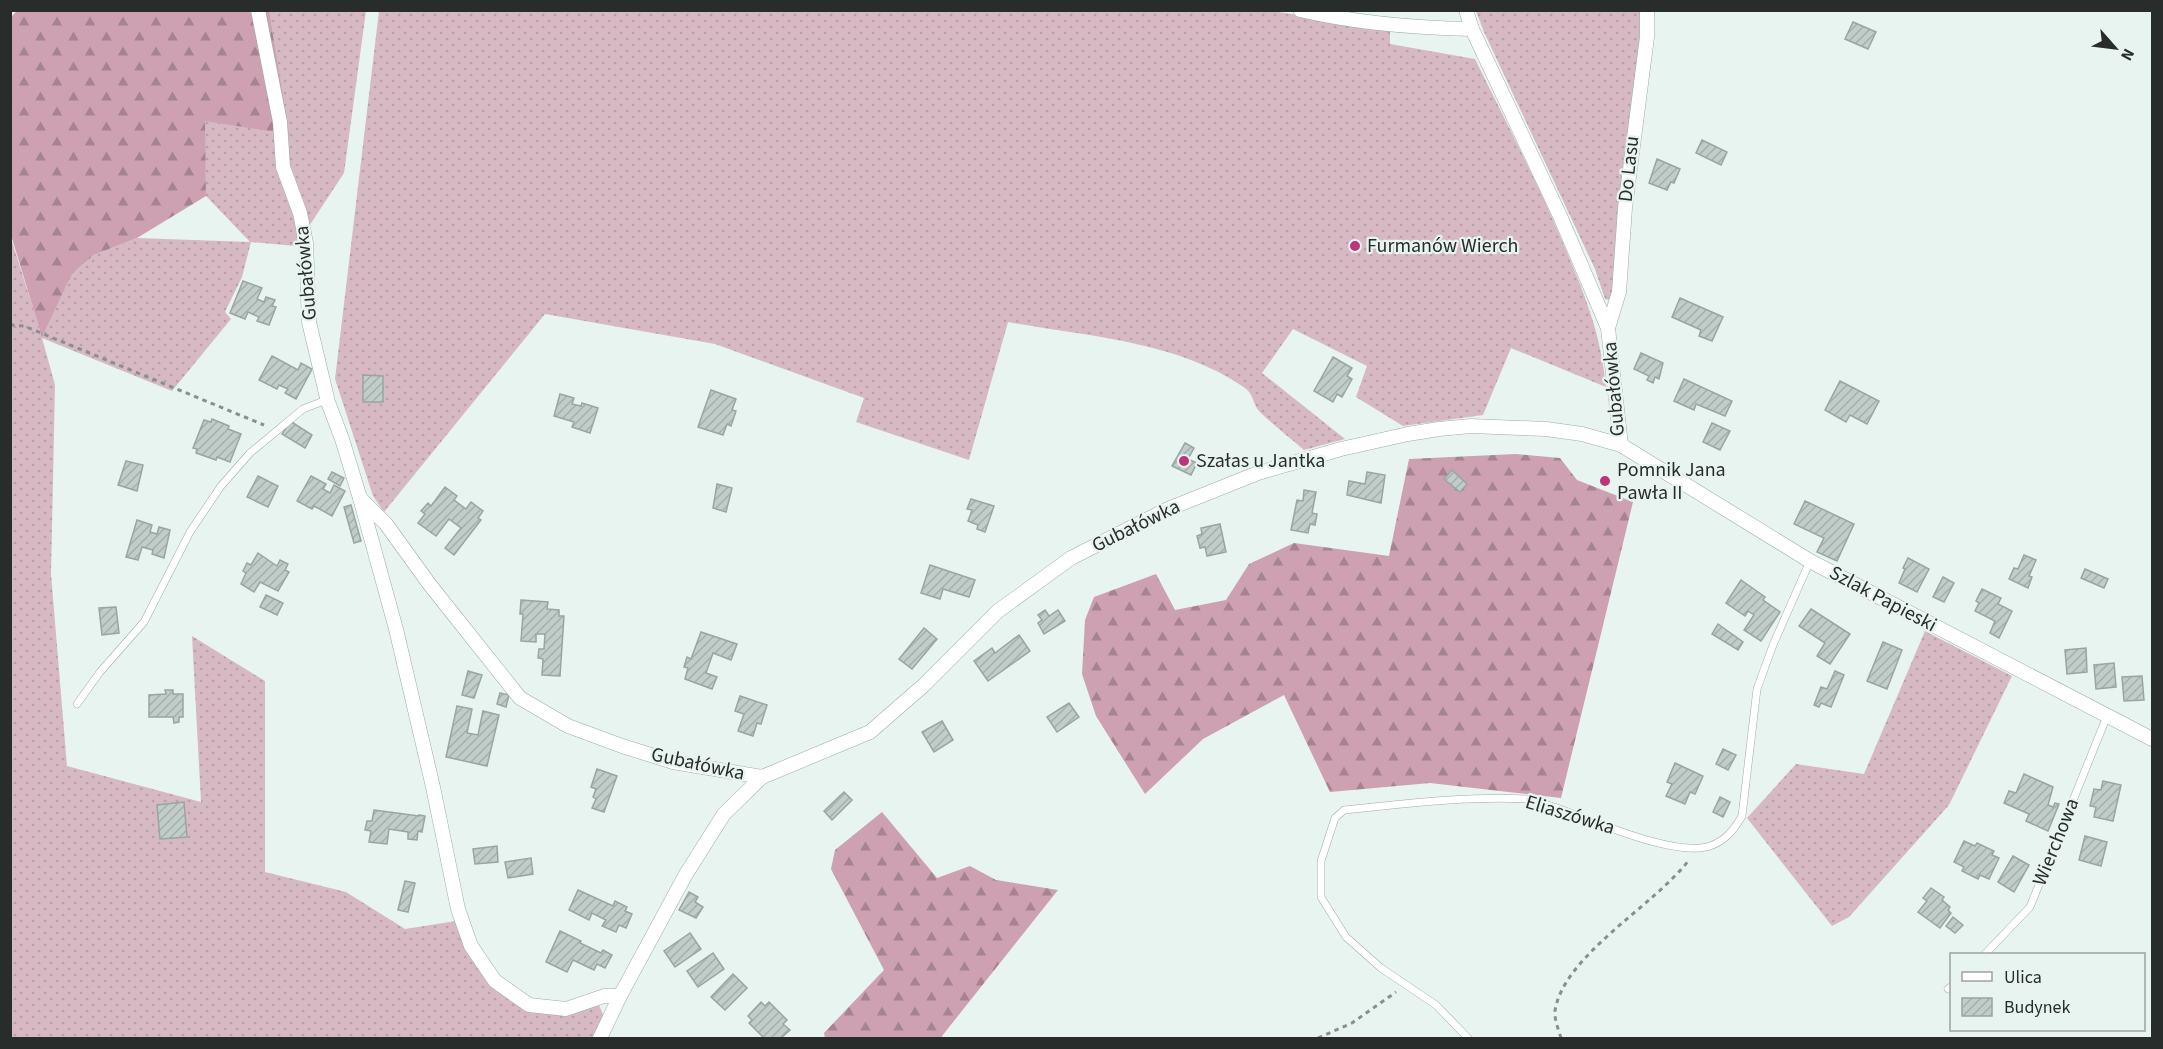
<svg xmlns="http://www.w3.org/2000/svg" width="2163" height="1049" viewBox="0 0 2163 1049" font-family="'Source Sans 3',sans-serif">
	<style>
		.grass { fill: url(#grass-dots) }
		.forest { fill: url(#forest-firs) }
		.building { fill: url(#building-hatch); stroke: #98a5a1; stroke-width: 1.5 }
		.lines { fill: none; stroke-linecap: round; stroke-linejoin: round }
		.service-casing { stroke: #9faba8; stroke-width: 8 }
		.minor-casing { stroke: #9faba8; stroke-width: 15 }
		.path { stroke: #87908e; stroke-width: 3; stroke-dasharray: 4.5 4.5; stroke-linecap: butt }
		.service { stroke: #fff; stroke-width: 7 }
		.minor { stroke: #fff; stroke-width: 14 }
		.poi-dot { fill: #ba3579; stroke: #e7f4f0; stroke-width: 2 }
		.labels { text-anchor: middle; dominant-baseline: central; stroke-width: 4.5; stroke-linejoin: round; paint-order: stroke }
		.street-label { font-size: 20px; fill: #282d2c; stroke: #e7f4f0 }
		.poi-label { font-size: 20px; fill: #282d2c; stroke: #e7f4f0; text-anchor: start }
	</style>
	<defs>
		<pattern id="grass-dots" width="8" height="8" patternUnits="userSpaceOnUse" patternTransform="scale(1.5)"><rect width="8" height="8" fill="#d7b9c4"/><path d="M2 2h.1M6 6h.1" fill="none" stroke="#b99fa9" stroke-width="1.8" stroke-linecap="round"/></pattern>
		<pattern id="forest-firs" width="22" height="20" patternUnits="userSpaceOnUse" patternTransform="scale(1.5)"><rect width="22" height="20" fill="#cda0b2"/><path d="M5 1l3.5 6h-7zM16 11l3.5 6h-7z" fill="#a68391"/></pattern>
		<pattern id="building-hatch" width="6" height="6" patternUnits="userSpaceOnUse" patternTransform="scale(1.5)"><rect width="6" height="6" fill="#c0cdc9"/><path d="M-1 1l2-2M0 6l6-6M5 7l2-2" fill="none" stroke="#a5b0ad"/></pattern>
	</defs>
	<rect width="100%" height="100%" fill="#e7f4f0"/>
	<g class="grass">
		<path d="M1265,10L1390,29V44L1475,59C1506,122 1539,185 1566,250C1586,298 1601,335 1606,387L1511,348L1483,415L1403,426L1356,397L1367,366L1293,329L1262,373L1345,439L1304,450C1289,437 1273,425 1259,411C1253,404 1253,393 1245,388C1179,341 1086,336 1008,322L969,460L856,422L864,398L715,344L545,314L384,512L373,496L335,379L379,11Z"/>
		<path d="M269,11H366L344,173L296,246L251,242L242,277L225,312L231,319L172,391L42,338L55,385L51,574L67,766L201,802L192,636L265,681V872L346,892L405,929L456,921L485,975L510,1001L535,1012L557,1014L599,1005L604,1017L594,1038H11L10,235L42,336L72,274L94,255L137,238L250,242L206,196L204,121L269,16Z"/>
		<path d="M1476,11H1643L1612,298L1610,300L1605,299L1595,269L1484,32Z"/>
		<path d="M1925,631L2012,676L1949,805L1849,917L1832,926L1747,818L1796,764L1864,774Z"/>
	</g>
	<g class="forest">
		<path d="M18,10L269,11L289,134L205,121L206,196L137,238L94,255L72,274L42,337L11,235L10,18Z"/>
		<path d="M1516,454L1560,458L1577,480L1633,502L1561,798L1430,783L1330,792L1284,695L1203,739L1145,794L1096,716L1082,674L1085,620L1094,597L1156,574L1175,610L1226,600L1249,564L1294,543L1389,556L1409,459Z"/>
		<path d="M882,812L937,878L970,866L996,880L1058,890L942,1036L943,1038H825L824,1033L884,970L831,869L835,850Z"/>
	</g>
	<g class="building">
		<path d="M1853,22L1876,32L1868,49L1845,39Z"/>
		<path d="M1702,140L1727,152L1721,165L1696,153Z"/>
		<path d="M1657,159L1680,169L1674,183L1671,182L1667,190L1649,183Z"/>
		<path d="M243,281L262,288L257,299L264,302L266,297L275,300L272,306L276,307L269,325L257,321L259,317L248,312L245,319L230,313Z"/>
		<path d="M1680,298L1723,317L1712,341L1699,336L1701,330L1672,317Z"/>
		<path d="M1641,353L1663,363L1659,379L1655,377L1653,383L1647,380L1649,376L1634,369Z"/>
		<path d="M272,356L298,370L301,363L312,369L296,399L285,393L288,389L279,385L277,389L259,380Z"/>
		<path d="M1333,357L1352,368L1347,376L1352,379L1342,397L1337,394L1333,402L1314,391Z"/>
		<path d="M363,375L383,376V402H363Z"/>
		<path d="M1684,379L1732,401L1725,416L1696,404L1694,410L1674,401Z"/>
		<path d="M1840,381L1879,401L1867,424L1850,415L1846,422L1825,410Z"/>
		<path d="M711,390L736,399L732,410L736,411L731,426L727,424L723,435L698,427Z"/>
		<path d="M560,394L574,398L572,404L581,406L582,403L598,408L590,433L572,427L574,422L554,416Z"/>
		<path d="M212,419L229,426L228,429L241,434L230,462L217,457L216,460L196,453L197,449L193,448L204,420L211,422Z"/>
		<path d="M290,421L312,435L305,448L282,434Z"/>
		<path d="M1712,423L1730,431L1720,450L1703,442Z"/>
		<path d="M1185,443L1194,448L1188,459L1197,463L1191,475L1172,466Z"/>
		<path d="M126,461L143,465L137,491L118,485Z"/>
		<path d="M1452,470L1467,484L1460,492L1444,479Z"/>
		<path d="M332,472L344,478L340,486L328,479Z"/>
		<path d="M1367,472L1385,475L1381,503L1347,495L1349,481L1365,484Z"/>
		<path d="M258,476L278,486L268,507L247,497Z"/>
		<path d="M311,476L326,484L323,489L330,493L334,485L345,491L332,516L314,506L312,509L297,501Z"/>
		<path d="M717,484L732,488L726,512L713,508Z"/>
		<path d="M445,487L457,496L454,500L466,509L471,502L483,511L478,518L481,520L454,555L445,548L461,528L449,519L436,536L418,523L425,514L421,511L428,503L431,506Z"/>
		<path d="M1304,490L1316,492L1312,513L1317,514L1315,525L1310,524L1308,533L1291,530L1297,500L1303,501Z"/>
		<path d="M971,499L994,506L985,532L977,529L978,525L968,521L972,510L967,509Z"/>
		<path d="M1805,501L1854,524L1837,561L1817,552L1824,538L1794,524Z"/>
		<path d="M351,505L361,541L354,543L344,507Z"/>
		<path d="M137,520L152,525L150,532L157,534L159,527L170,530L164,558L152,554L153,550L142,547L138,560L126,557Z"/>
		<path d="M1220,524L1226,552L1207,556L1205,547L1200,548L1197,536L1202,534L1201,528Z"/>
		<path d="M258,553L277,566L280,560L288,564L285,570L289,572L278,591L260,582L254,592L241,584L246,573L243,571L247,563L251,565Z"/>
		<path d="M2024,555L2036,560L2029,576L2032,577L2028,588L2009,579L2014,568L2018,569Z"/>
		<path d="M1908,558L1929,569L1917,592L1899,583L1905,569L1903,568Z"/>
		<path d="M930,565L975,580L969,597L943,589L940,599L921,593Z"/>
		<path d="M2085,569L2108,579L2104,588L2081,578Z"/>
		<path d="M1943,577L1954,583L1944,602L1933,597Z"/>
		<path d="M1741,580L1765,597L1763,600L1780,612L1761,641L1744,630L1754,615L1748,611L1745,616L1726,603Z"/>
		<path d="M1982,589L2001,598L1998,604L2012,611L1999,638L1990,633L1995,621L1975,611L1979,603L1976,601Z"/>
		<path d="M266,595L283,603L277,615L260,607Z"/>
		<path d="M521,600L548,602L547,609L559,610V616H564L560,676L542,675L543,659L538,658L539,649H544L545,634H536V642L521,641L523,614H520Z"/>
		<path d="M116,607L119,633L102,635L99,608Z"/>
		<path d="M1811,609L1850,634L1830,664L1817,656L1825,643L1799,626Z"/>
		<path d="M1045,610L1049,616L1058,610L1065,621L1044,634L1038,623L1042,620L1038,615Z"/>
		<path d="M1718,624L1743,642L1738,650L1712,634Z"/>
		<path d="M924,628L937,639L912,669L899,659Z"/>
		<path d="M701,632L737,644L731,660L713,653L706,673L717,677L712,689L685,679L688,668L684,667L687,657L691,659Z"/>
		<path d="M1019,635L1030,651L988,681L974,661L992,648L995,653Z"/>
		<path d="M1883,642L1902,650L1887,689L1867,681Z"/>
		<path d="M2086,648L2087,672L2067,674L2065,650Z"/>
		<path d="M2114,663L2116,687L2096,689L2094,665Z"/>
		<path d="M468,671L482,675L474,698L462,695Z"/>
		<path d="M1835,671L1844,675L1831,707L1821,703L1819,707L1814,705L1821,687L1827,689Z"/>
		<path d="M2142,676L2144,700L2124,701L2122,677Z"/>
		<path d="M165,690H173V694H183V717H179V722L174,723L173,717H149V695L166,694Z"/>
		<path d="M500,693L509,695L506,707L497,704Z"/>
		<path d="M740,696L767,705L761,724L757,723L753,736L738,731L744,714L735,711Z"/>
		<path d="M1069,703L1079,717L1057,732L1047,717Z"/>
		<path d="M457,706L472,709L467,733L478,735L483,711L499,715L487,766L446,757Z"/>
		<path d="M942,721L953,740L934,752L922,732Z"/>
		<path d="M1723,749L1736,755L1728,770L1716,764Z"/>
		<path d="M1675,763L1703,776L1695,794L1690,792L1685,804L1666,796L1672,784L1667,782Z"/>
		<path d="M597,769L617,776L604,812L592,808L596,799L593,797L596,789L591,787Z"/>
		<path d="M2024,774L2053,787L2048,805L2053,807L2055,803L2059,804L2048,831L2026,821L2029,814L2004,803L2009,791L2016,793Z"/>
		<path d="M2103,781L2121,785L2113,821L2094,817L2096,807L2090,806L2094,789L2101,790Z"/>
		<path d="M844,792L852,800L832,820L824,811Z"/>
		<path d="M1720,797L1730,802L1723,817L1713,812Z"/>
		<path d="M184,802L187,837L160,839L157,805Z"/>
		<path d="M374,810L419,816V815L425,816L422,832L418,831L417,840L408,839V832L389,829L387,844L369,842L371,831L365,830L367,821H372Z"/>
		<path d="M2085,836L2107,842L2101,866L2079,860Z"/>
		<path d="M1964,841L1975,846L1977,843L1994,851L1992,855L1999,858L1989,879L1980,875L1978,879L1962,871L1964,867L1954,862Z"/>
		<path d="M497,846L498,862L475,864L473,849Z"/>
		<path d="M2013,856L2029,865L2014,892L1998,882Z"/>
		<path d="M531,858L533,874L508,878L505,862Z"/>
		<path d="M405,881L415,883L408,912L398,910Z"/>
		<path d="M1931,888L1944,897L1942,900L1950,907L1948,910L1951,913L1940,928L1918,912L1927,901L1923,898Z"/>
		<path d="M578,890L613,906L615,901L627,907L625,911L632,914L626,928L619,925L616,932L602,926L606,920L592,913L589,920L569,910Z"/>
		<path d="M689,892L698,897L695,902L703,907L696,918L679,910Z"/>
		<path d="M1953,917L1963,925L1955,933L1946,926Z"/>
		<path d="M560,931L581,941L580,943L601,953L603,950L612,955L605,968L597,964L594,970L573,960L567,972L546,962Z"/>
		<path d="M690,933L701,949L675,967L664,951Z"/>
		<path d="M713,953L724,969L698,987L687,971Z"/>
		<path d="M733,974L747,988L725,1010L711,997Z"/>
		<path d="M761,1002L765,1006L769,1002L787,1020L783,1024L790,1030L781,1038H764L749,1023L752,1020L748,1016Z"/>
	</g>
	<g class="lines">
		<defs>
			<g id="service">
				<path d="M77,704L100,672L144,622L190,532L221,486L250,453L303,409L321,402H328"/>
				<path d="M1985,954L2030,907L2107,716"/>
				<path d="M1948,989L1952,986"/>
				<path d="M1468,1038L1436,1005L1381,968L1346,937L1321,897V861L1335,818L1344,810C1405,804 1465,796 1526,799C1536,800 1547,805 1557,808C1593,820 1675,858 1710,846C1725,841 1734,830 1742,816L1757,689L1773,645L1810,561"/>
			</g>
			<g id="minor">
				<path d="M258,10L280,122L283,167L300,213L306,243L309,322L328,402L342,439L360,498L396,629L433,787L458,909L471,946L495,981L529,1005L566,1009L604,996H620"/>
				<path d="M1300,10C1356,23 1415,28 1472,29"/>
				<path d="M1466,10L1472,29L1560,216L1608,328L1621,445"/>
				<path d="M1608,328L1619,292L1625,208L1647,37V10"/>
				<path d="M360,498L386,524L430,585L520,698L568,726L622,746L673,762L762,777L870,732L924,685L998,611L1071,558L1168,509L1258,473L1341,449L1408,434L1439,429L1471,426L1546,429L1582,434L1621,445L1810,561L2152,739"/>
				<path d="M600,1038L620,996L686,874L724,814L762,777"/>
			</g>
		</defs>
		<use href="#service" class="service-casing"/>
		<use href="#minor" class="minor-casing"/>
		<g class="path">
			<path d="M10,325L24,326L264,425"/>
			<path d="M1318,1038L1352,1023L1396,992"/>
			<path d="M1561,1038C1559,1031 1554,1019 1555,1011C1563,956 1655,905 1689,860"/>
		</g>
		<use href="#service" class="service"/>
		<use href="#minor" class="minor"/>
	</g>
	<g class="poi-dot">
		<circle cx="1355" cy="246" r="6"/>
		<circle cx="1184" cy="461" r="6"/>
		<circle cx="1605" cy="481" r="6"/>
	</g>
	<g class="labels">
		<g class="street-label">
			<text transform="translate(1629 169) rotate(-84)">Do Lasu</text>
			<text transform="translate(306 273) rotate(-95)">Gubałówka</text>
			<text transform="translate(1614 389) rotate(-95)">Gubałówka</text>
			<text transform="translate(1136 526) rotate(-26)">Gubałówka</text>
			<text transform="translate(1883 599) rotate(28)">Szlak Papieski</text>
			<text transform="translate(698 764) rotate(12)">Gubałówka</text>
			<text transform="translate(1570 815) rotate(17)">Eliaszówka</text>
			<text transform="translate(2056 842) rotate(-68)">Wierchowa</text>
		</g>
		<g class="poi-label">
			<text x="1367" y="246">Furmanów Wierch</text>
			<text x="1196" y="461">Szałas u Jantka</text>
			<text x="1617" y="470">Pomnik Jana<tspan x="1617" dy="23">Pawła II</tspan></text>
		</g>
	</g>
	<rect width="2163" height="1049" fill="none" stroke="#282d2c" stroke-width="24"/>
	<rect x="1950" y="953" width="195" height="78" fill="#e7f4f0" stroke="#9ba4a2" stroke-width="1.5"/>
	<rect x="1962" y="972" width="30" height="9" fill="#ffffff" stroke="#9ba4a2" stroke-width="1.5"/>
	<text x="2004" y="983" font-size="18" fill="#282d2c">Ulica</text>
	<rect x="1962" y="998" width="30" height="18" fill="url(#building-hatch)" stroke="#9ba4a2" stroke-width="1.5"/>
	<text x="2004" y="1013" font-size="18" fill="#282d2c">Budynek</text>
	<g transform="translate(2115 48) rotate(118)" stroke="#e7f4f0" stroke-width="4.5" paint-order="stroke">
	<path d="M0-4.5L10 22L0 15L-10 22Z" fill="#282d2c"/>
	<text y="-9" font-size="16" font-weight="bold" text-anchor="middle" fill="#282d2c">N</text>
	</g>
</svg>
